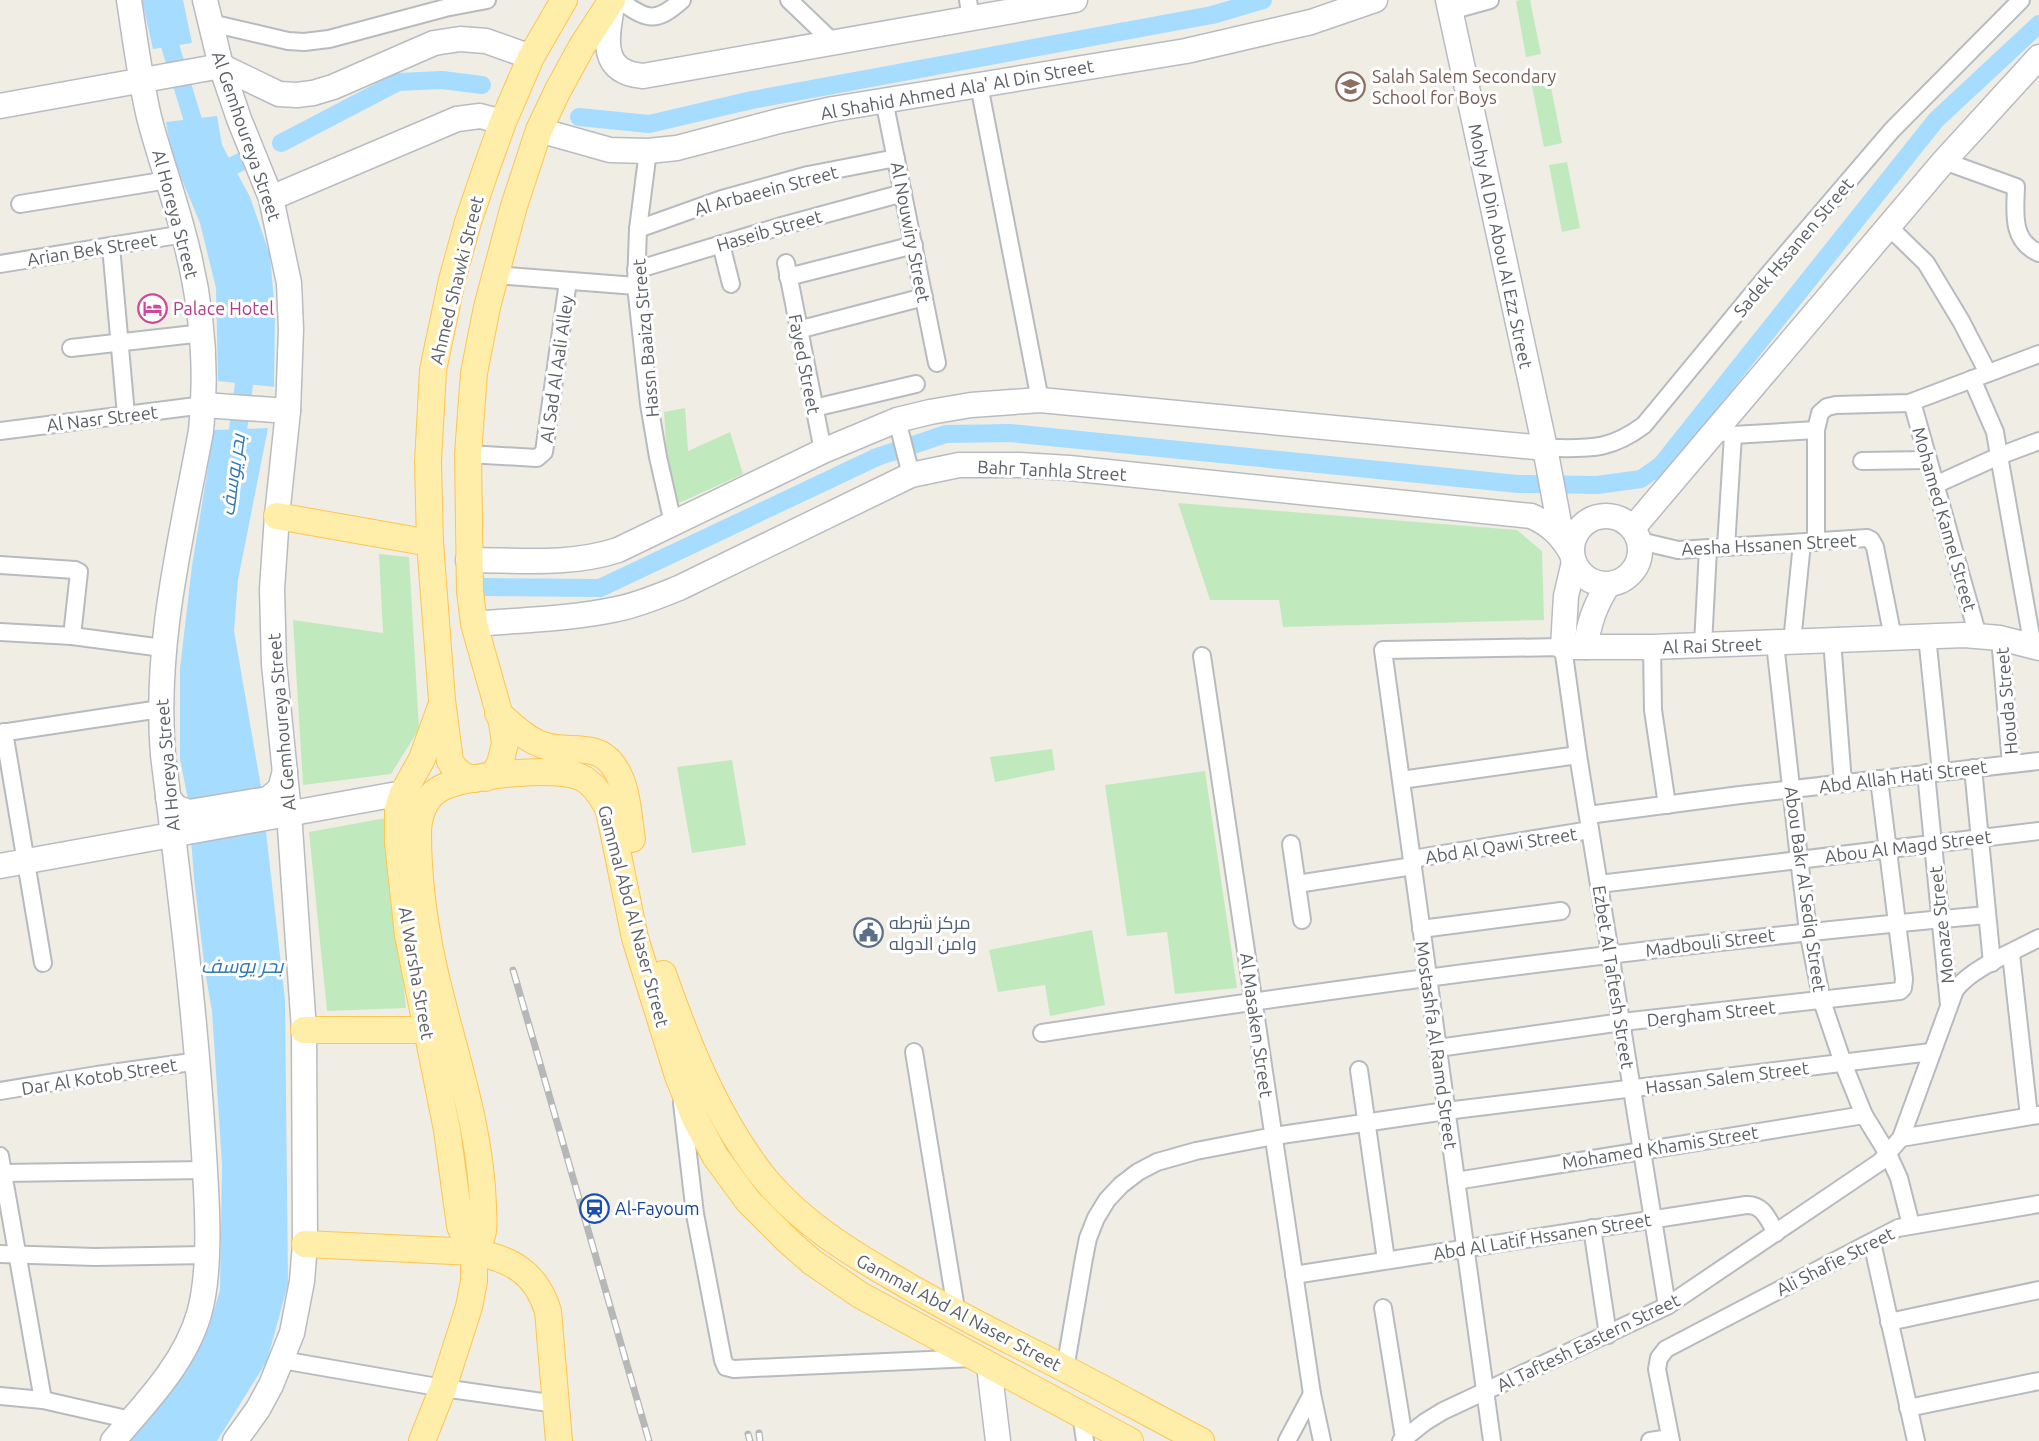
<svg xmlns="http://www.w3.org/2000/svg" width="2039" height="1441" viewBox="0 0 2039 1441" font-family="Ubuntu,Cairo,sans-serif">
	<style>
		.green { fill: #c0eabe }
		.water { fill: #a5dcff }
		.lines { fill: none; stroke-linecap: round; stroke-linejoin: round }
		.canal { stroke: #a5dcff; stroke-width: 18 }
		.street-casing { stroke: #b7bbc0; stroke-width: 20 }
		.secondary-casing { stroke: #b8bcc2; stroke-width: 27 }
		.primary-casing { stroke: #ffc54e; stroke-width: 28 }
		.street { stroke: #fff; stroke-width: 16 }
		.secondary { stroke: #fff; stroke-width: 24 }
		.primary { stroke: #ffedaa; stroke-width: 26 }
		.rail-casing { stroke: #b6b7b7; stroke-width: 7 }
		.rail { stroke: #fff; stroke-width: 4.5; stroke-dasharray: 14; stroke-linecap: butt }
		.labels { text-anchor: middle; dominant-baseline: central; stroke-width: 6; stroke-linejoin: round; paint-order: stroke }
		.education-label { font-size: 18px; fill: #785e54; stroke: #fff; text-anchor: start }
		.street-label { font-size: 18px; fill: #5c6166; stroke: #fff }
		.hotel-label { font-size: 18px; fill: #b23c85; stroke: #fff; text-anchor: start }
		.service-label { font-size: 18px; fill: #4e5e75; stroke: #fff; text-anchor: start }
		.transit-label { font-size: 18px; fill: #164399; stroke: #fff; text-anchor: start }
		.water-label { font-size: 20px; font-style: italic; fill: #3479b3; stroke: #fff }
	</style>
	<rect width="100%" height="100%" fill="#f0ede4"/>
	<g class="green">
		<path d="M1520,0H1530L1541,54L1526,57L1516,1Z"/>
		<path d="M1548,72L1562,143L1544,147L1530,76Z"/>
		<path d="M1567,162L1580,228L1562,232L1549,165Z"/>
		<path d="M685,408L688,451L730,432L743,474L679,503L667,459L664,412Z"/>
		<path d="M1178,503L1517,530L1542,551L1544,620L1283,627L1279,600H1210Z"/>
		<path d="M379,554L409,557L419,729L391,774L303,785L293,620L383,633Z"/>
		<path d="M1052,749L1055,770L995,782L990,757Z"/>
		<path d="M732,760L746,845L692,853L677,767Z"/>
		<path d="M1205,771L1237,988L1175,994L1167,932L1127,936L1105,785Z"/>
		<path d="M386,818L406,1008L327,1011L309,832Z"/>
		<path d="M1092,930L1105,1005L1050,1016L1045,985L998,992L989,950Z"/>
	</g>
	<g class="water">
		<path d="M142,0H183L192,43L153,49Z"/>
		<path d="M217,116L222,145L250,197L270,255L275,313L274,387L218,381L216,288L200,223L172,156L166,122Z"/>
		<path d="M268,428L238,580L234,631L261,787L285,1000L288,1284L267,1361L217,1441H123L183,1372L208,1330L220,1290L222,1164L212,1011L205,971L194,878L188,799L180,759V669L192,566L214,430Z"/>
	</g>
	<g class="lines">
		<g class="canal">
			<path d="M160,0L168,39L199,140"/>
			<path d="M579,117L649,124L752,100L1212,15L1263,0"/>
			<path d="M281,143L398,82L442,80L482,85"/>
			<path d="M213,175L249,158"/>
			<path d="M235,453L247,361"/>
			<path d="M482,587L600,588L877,457L946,434L1010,433L1518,484L1597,485L1641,479L1661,465L1936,120L2039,24"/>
		</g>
		<defs>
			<g id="street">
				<path d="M619,0C647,20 655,24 682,0"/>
				<path d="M789,0L835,44"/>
				<path d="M968,0L971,19"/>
				<path d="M1450,11L1490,0"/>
				<path d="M211,23L288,41L304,42L329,39L445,8L487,0"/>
				<path d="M979,85L1040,400"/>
				<path d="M884,100L937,363"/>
				<path d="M648,151L638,229L636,286L649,404L658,457L673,523"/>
				<path d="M1944,161L2016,187C2015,213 2011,241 2039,253"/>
				<path d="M20,204L168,180"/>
				<path d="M1888,226L1926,263L1961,321L1988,373"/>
				<path d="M638,229L722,199L808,175L896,158"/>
				<path d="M721,244L731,284"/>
				<path d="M111,246L126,415"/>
				<path d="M786,263L823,451"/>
				<path d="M0,264L184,234"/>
				<path d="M636,270L778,227L903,193"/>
				<path d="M496,275L636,286"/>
				<path d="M788,277L914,245"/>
				<path d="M798,330L924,297"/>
				<path d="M71,348L203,333"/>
				<path d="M1912,402L1978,636"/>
				<path d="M814,408L916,384"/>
				<path d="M897,420L911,475"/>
				<path d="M0,431L204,405"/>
				<path d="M1723,432L1733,435L1816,430"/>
				<path d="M1545,448C1587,448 1608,452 1644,425L1767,276L1892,130L2021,0"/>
				<path d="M468,454L537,458L544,452L568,281"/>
				<path d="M1862,461L1928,460"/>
				<path d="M1935,485L1999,456L1995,432L1972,379"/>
				<path d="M1640,541L1678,550L1867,538L1871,540L1875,547L1893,638"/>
				<path d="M1816,542V430L1820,413L1827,407L1836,405L1909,403L2039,354"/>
				<path d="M1726,547L1733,435"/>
				<path d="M0,565L75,570L79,572L72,636"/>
				<path d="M0,632L72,636L163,648"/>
				<path d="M1927,636L1941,772"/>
				<path d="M2000,638L2011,764"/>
				<path d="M1832,640L1843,783"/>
				<path d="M1792,642L1802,543"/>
				<path d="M1775,643L1799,859L1808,931L1822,1001L1843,1063L1864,1115L1888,1154L1899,1178L1911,1225"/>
				<path d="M1703,645L1708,549"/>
				<path d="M1652,647L1653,710L1667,805"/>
				<path d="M2033,647L1999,456L2039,441"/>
				<path d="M1202,656L1312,1394L1322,1441"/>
				<path d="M4,732L43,963"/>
				<path d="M0,733L160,709"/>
				<path d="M1973,768L1992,963"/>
				<path d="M1926,773L1949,1005"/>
				<path d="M1401,780L1578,755"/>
				<path d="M1588,815L1740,795L2039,761"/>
				<path d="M1291,844L1302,920"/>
				<path d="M1412,859L1590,830"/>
				<path d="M1297,884L1413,866"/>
				<path d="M1599,884L2039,831"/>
				<path d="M1421,929L1561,911"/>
				<path d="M2011,954L2029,1116"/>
				<path d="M1042,1033C1356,985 1671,943 1987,915"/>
				<path d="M1438,1048L1622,1022L1900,991L1903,988L1904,979L1879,779"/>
				<path d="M914,1052L957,1315"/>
				<path d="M1359,1070L1386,1260"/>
				<path d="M0,1091L97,1075L199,1061"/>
				<path d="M682,1103L695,1214L723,1360L726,1367L734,1369L972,1358"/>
				<path d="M1901,1138L2038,1115"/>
				<path d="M0,1156L43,1400"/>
				<path d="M3,1173L205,1170"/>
				<path d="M1456,1181L1864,1115"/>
				<path d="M1592,1228L1608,1335"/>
				<path d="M1872,1242L1916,1441"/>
				<path d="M0,1254L95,1257L206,1255"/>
				<path d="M1294,1275L1746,1205C1763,1204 1768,1219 1776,1233"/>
				<path d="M1383,1308L1404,1438"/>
				<path d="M1889,1322L2039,1290"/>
				<path d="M282,1360L443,1388L556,1404"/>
				<path d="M1065,1369L1084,1258L1088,1238L1096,1218L1107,1200L1121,1185L1138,1172L1157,1162L1196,1151L1274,1136L1446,1111L1931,1052"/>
				<path d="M0,1396L43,1400L131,1420"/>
				<path d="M1908,1408L2039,1381"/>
				<path d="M1081,1413L1085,1441"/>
				<path d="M1287,1441L1312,1394"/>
				<path d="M1401,1441L1425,1422L1443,1411L1667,1306L1880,1162L1901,1138L1955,990C1973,967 2013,952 2039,938"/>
				<path d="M1492,1441L1383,650L1563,647L1578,755L1667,1306"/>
				<path d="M1650,1441L1670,1438"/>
				<path d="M1671,1441L1657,1369L1659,1358L1666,1349L1898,1228L2039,1204"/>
			</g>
			<g id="secondary">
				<path d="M205,0L221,66L239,119L271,198L289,283L291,329L288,411L277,516L272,589L274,664L289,813L304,1030L305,1244L302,1281L292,1333L271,1385L258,1409L235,1441"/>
				<path d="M613,0C608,33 596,72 643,76L1075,0"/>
				<path d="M1448,0L1545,448L1559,523L1568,542"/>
				<path d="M0,106L221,66L279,94L297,95L313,93L333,87L434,43L460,39L486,41L531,57"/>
				<path d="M539,130L610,150L648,151L677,148L779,121L833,109L1186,51L1311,22L1375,0"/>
				<path d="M271,198L457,119L480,116L503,122"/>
				<path d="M204,405L288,411"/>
				<circle cx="1606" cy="550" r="34"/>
				<path d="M1633,528L1944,161L2039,57"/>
				<path d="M468,560C518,560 569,566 618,550L823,451L897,420L930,412L971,405L1040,400L1545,448"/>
				<path d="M1574,562L1566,596L1563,647H1652L1964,635L2000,638L2039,648"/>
				<path d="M474,624C521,620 571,619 617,609C638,605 659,596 679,588L911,475L959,465H1020L1069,468L1531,516C1550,524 1562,536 1572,554"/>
				<path d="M1586,647C1588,624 1595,605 1608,585"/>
				<path d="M168,798L177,808L189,812L268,799L280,789L285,771"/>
				<path d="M0,866L403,793"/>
				<path d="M989,1366L998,1441"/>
				<path d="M113,1441C145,1404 185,1363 199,1314C213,1265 206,1189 203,1138C195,1010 179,882 163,755C154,644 181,540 201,431C208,364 201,297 183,232C173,193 159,156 149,117C140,79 135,39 129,0"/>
			</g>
			<g id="primary">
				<path d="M277,516L430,543"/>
				<path d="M440,709L422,759L403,793L398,808V843L408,935L447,1130L460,1226L465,1238L474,1248"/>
				<path d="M498,713C512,725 525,739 543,745C565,754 595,741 612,764C628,784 628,815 632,839"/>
				<path d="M486,778L494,773L500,764L505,743L502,723L474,624L470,591L468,454L474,373L487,307L514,206L539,130L557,92L582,46L612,0"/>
				<path d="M475,779C463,777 456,772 450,761L442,700L430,543L428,462L433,370L452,280L468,222L485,172L503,122L531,57L564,0"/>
				<path d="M663,974C688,1045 718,1121 766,1180C801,1222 849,1252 896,1279C944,1307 994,1333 1044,1358C1097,1385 1148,1413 1201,1441"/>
				<path d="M304,1030H426"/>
				<path d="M305,1244L474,1252C512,1259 536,1273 548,1311L559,1441"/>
				<path d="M422,1441L443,1388L469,1307L474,1281V1248C487,1237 483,1220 483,1205C480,1120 451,1046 433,964C424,922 418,877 418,833C418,818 424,798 438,790C459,775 557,766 580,777C594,783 603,798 609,811L635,938L678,1076L695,1118L715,1156L748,1201L788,1241L812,1262L860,1295L1130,1441"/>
			</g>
		</defs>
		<use href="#street" class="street-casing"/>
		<use href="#secondary" class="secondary-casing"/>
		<use href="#primary" class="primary-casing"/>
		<use href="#street" class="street"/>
		<use href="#secondary" class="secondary"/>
		<use href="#primary" class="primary"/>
		<defs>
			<g id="rail">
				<path d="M513,970L649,1441"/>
				<path d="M759,1433L760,1441"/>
				<path d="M748,1434L750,1441"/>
			</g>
		</defs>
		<use href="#rail" class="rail-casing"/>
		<use href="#rail" class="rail"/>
	</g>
	<defs>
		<symbol id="school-ring" viewBox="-11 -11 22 22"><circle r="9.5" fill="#fff" stroke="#8d6e63" stroke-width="1.5"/><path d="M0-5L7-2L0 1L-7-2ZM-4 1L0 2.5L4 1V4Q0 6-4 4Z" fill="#8d6e63"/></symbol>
		<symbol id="hotel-ring" viewBox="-11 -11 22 22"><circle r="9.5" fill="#fff" stroke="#d1479c" stroke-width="1.5"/><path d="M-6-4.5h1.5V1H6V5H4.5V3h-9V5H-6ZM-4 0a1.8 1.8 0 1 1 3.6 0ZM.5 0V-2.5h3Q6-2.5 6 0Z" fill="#d1479c"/></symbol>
		<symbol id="civic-ring" viewBox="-11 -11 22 22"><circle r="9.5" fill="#fff" stroke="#5c6f8a" stroke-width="1.5"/><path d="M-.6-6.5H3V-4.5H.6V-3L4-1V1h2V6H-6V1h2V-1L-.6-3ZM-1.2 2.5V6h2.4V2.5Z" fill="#5c6f8a"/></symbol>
		<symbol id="station-ring" viewBox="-11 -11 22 22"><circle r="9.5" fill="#fff" stroke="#1a4fb4" stroke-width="1.5"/><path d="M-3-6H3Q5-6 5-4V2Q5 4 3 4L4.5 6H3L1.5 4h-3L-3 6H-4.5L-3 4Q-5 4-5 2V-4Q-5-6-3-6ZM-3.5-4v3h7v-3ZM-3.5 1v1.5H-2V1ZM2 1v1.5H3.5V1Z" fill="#1a4fb4"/></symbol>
	</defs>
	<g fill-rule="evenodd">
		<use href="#school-ring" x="1334" y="70" width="33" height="33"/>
		<use href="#hotel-ring" x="136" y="292" width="33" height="33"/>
		<use href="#civic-ring" x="852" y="916" width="33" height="33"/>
		<use href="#station-ring" x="578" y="1192" width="33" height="33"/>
	</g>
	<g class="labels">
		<g class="education-label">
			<text x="1372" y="76">Salah Salem Secondary<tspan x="1372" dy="21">School for Boys</tspan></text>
		</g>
		<g class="street-label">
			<text transform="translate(957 89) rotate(-10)">Al Shahid Ahmed Ala' Al Din Street</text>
			<text transform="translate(247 136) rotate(71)">Al Gemhoureya Street</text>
			<text transform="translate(766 190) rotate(-15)">Al Arbaeein Street</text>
			<text transform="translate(176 214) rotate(75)">Al Horeya Street</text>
			<text transform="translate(769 230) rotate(-16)">Haseib Street</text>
			<text transform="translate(911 232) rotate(79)">Al Nouwiry Street</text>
			<text transform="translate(1501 246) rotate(78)">Mohy Al Din Abou Al Ezz Street</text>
			<text transform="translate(1793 247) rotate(-50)">Sadek Hssanen Street</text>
			<text transform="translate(92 249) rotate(-9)">Arian Bek Street</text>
			<text transform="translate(456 280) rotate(-76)">Ahmed Shawki Street</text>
			<text transform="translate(645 338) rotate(-95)">Hassn Baaizq Street</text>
			<text transform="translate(805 364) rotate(79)">Fayed Street</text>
			<text transform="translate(556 369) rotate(-82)">Al Sad Al Aali Alley</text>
			<text transform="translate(102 418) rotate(-7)">Al Nasr Street</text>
			<text transform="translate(1052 470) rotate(3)">Bahr Tanhla Street</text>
			<text transform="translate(1945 519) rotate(74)">Mohamed Kamel Street</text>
			<text transform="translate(1769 544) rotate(-3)">Aesha Hssanen Street</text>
			<text transform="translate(1712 645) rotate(-2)">Al Rai Street</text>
			<text transform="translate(2006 701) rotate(-95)">Houda Street</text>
			<text transform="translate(281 722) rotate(-95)">Al Gemhoureya Street</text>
			<text transform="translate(167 765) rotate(-95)">Al Horeya Street</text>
			<text transform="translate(1903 776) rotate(-7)">Abd Allah Hati Street</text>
			<text transform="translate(1501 845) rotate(-9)">Abd Al Qawi Street</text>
			<text transform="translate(1908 846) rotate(-7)">Abou Al Magd Street</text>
			<text transform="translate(1806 889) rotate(82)">Abou Bakr Al Sediq Street</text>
			<text transform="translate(634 916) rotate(75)">Gammal Abd Al Naser Street</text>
			<text transform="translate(1941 925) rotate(-96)">Monaze Street</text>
			<text transform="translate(1710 942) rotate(-7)">Madbouli Street</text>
			<text transform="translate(417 973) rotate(80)">Al Warsha Street</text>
			<text transform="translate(1614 977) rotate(81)">Ezbet Al Taftesh Street</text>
			<text transform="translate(1711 1013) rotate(-6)">Dergham Street</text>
			<text transform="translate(1257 1025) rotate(82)">Al Masaken Street</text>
			<text transform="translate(1437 1045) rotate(82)">Mostashfa Al Ramd Street</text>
			<text transform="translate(99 1076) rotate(-9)">Dar Al Kotob Street</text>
			<text transform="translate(1727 1077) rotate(-7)">Hassan Salem Street</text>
			<text transform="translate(1660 1147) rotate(-9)">Mohamed Khamis Street</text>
			<text transform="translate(1542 1236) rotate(-9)">Abd Al Latif Hssanen Street</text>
			<text transform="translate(1835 1261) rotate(-27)">Ali Shafie Street</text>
			<text transform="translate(959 1312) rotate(28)">Gammal Abd Al Naser Street</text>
			<text transform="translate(1588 1342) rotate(-26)">Al Taftesh Eastern Street</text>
		</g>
		<g class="hotel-label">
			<text x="173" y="308">Palace Hotel</text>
		</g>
		<g class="service-label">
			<text x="889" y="922">مركز شرطه<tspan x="889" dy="21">وامن الدوله</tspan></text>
		</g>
		<g class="transit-label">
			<text x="615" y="1208">Al-Fayoum</text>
		</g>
		<g class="water-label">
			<text transform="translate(232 475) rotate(-82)">بحر يوسف</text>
			<text x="242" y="965">بحر يوسف</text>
		</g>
	</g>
</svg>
